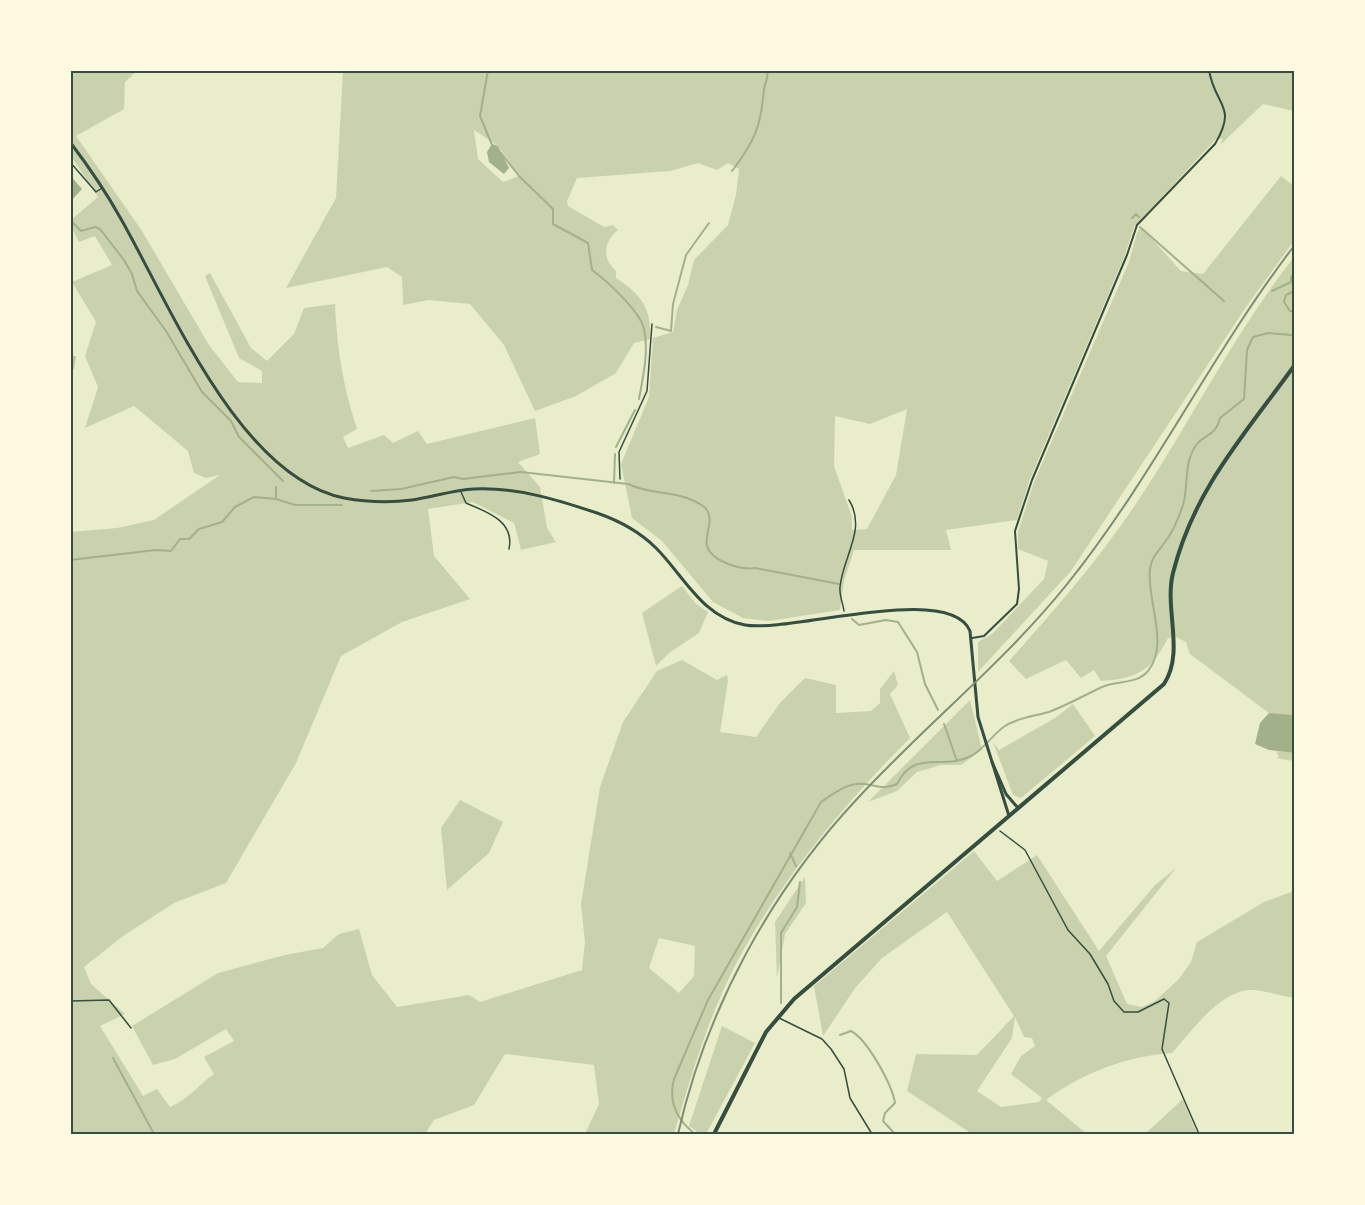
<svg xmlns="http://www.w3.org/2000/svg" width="1365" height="1205" viewBox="0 0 1365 1205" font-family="Figtree,sans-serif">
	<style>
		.green { fill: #cad2ad; fill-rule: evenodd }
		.water { fill: #a3b18a }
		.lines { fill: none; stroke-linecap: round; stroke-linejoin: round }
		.stream { stroke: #a3b18a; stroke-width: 2 }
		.building { fill: #bcc5a7 }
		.path { stroke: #344e41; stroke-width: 1.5 }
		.service { stroke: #344e41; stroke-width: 1.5 }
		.minor { stroke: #344e41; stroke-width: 2 }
		.tertiary { stroke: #344e41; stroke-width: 3 }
		.secondary { stroke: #344e41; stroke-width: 4 }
		.rail { stroke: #7c8e77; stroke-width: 2 }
		.neatline { fill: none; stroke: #344e41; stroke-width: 2 }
	</style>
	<rect width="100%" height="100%" fill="#e9edc9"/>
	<g class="green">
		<path d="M70,71H137L125,82L124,109L76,136L142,231L209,345L238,382L262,383V371L239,358L205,276L210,273L251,348L267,361L294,334L304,308L335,304C337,350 343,385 357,429L343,437L348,448L384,435L393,443L418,431L427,444L535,418L540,454L518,462L540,487L547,528L556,542L521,550L514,523L473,502L428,509L434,556L470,599L402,622L341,656L296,763L226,883L174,903L123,936L84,967L91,984L125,1014L100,1026L143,1096L157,1089L170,1107C189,1099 198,1085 214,1074L204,1057L234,1041L226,1029L175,1059L153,1065L132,1026L218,973L285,955L323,948L339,934L359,929L372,975L397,1007L469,995L480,1002L582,970L585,942L581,904L600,787L623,722L657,671L682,660L717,680L727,675L728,681L720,732L756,737L780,703L805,678L836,685V713L871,711L880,703V689L894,671L898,685L890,694L910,738C844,804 783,877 738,960C709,1015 691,1075 674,1134H585L599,1104L594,1065L505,1054L474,1105L434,1120L426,1132L429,1134H71V532L117,528L154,520L220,475L206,478L194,473L188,451L134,406L85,428L98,387L85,356L96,322L72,282L112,265L95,236L79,242L71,226V220L98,197L71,156ZM659,938L695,946L694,976L679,993L649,968Z"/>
		<path d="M343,71H1294V111L1263,104L1220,145L1223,138L1215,140L1134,227L1125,255L1030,479L1017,520L946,530L951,550H854L844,581L840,610L769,621L743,618L713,602L662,541L632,518L621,464L649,397L653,338L673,332L677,310L688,285L694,260L728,225L736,195L739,169L728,163L717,170L698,163L670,171L577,178L567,201L568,206L604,227L613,225L618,230C603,242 602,259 616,271V278C641,294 652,309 650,339L634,343L616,373L576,396L535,411L504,345L470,304L429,300L403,305L402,277L387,267L286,288L336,198ZM474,130L498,146L519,176L503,182L478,159ZM907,409L896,475L867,529L852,530V517L834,466L835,416L870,424Z"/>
		<path d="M1281,176L1294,186V241L1248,304L1071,571L978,672V642L992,634L1044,579L1048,561L1018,549V532L1034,482L1129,262L1137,233L1141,227L1181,271L1203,274Z"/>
		<path d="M1294,257V715L1269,713L1190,654L1186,642L1176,637L1168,638C1152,670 1137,679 1101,681L1094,670L1081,678L1066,660L1026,679L1009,661C1059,605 1107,550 1147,487C1196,411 1238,328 1294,257Z"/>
		<path d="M682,586L696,604L708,612L699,633L669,653L656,666L642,613Z"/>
		<path d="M970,700L982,750L961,765H941L917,772L897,791L868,802Z"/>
		<path d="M1073,704L1095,736L1021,798L1013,795L993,742L999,750L1055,718Z"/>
		<path d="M1276,751L1294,753V761L1276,758L1279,757Z"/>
		<path d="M460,800L503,822L489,853L447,890L441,828Z"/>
		<path d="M974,851L997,881L1037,855L1099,951L1155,885L1176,868L1106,956L1127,1004L1142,1007L1155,1001L1179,979L1191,962L1197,942L1264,902L1294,891V998C1280,996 1262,989 1248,990C1217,994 1191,1032 1172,1053C1127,1056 1082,1073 1046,1100L1087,1134H972L907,1091L916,1054L977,1055L1014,1016L947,912L882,958L855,988L823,1036L814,986ZM1015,1017L1024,1037L1032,1038L1035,1046L1021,1056L1011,1074L1042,1098L1039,1102L1001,1107L977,1091L1012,1038Z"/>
		<path d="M805,877L806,903L785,934L777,978L775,922Z"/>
		<path d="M722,1026L755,1043L706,1134H700L689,1126Z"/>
		<path d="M1183,1099L1197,1134H1145Z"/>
	</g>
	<g class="water">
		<path d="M492,144L498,146L509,168L504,174L489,162L487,152Z"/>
		<path d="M70,175L82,189L71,201H70Z"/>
		<path d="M1269,713L1294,715V753L1269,750L1255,744L1260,723Z"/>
	</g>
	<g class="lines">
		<g class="stream">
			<path d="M488,70L480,116L492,145"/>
			<path d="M501,153L519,176L553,209V224L588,243L592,270C607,281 640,311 644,329C649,351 643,377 639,399"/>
			<path d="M732,171C755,141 761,126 764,89C765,82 769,78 767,70"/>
			<path d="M1132,218L1136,214L1139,217"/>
			<path d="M70,220L81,231L95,227L100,229L124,260L132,274L137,291L166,331L202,392L231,421L239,437L283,481"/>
			<path d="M1140,227L1224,301"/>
			<path d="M1272,291L1291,282V277L1294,274"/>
			<path d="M1294,291L1286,295L1284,302L1290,311H1294"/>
			<path d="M656,327L671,331L673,304L686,255L709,223"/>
			<path d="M616,447L635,410"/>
			<path d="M614,483L615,454"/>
			<path d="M276,487V498"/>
			<path d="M371,491L401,489L454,477L463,479L521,472L628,484C652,496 678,489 703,506C717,517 704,533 707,546C712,562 741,570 755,568L839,584"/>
			<path d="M70,560L156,550L171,551L180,539H189L199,529L222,522L235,507L254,497L276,499L295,505H342"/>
			<path d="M852,619L859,625L886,620L898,622L917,652L925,684L938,710"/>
			<path d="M944,724L957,761"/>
			<path d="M790,853L796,866"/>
			<path d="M781,1003V933L797,907L800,882"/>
			<path d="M840,1035L851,1031C868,1040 892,1085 895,1103L885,1113L883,1121L895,1134"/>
			<path d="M113,1058L154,1134"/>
			<path d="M695,1134C677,1120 668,1102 674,1079L708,1000L821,802C834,793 848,782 865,784C878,786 884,790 897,784C915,748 942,771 971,756C984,749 993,734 1005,726C1017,718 1035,716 1049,712C1067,705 1085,695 1102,687C1117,680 1136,685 1148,671C1170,644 1146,599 1150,569C1152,555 1158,553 1165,542C1173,532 1179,517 1183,505C1189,485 1183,462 1197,444C1205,434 1216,436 1220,418L1244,399L1247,350L1253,337L1268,333L1292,335L1294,333"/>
		</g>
	</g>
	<path class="building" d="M70,356H76L74,369L70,368Z"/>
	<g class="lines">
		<g class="path">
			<path d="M844,611C843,604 839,594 840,587C843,556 867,529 849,500"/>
			<path d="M1000,831L1025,850L1068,930L1090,954L1108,984L1114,1001L1124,1012H1138L1164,999L1169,1003L1162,1049L1199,1134"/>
		</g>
		<g class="service">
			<path d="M70,162L96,192L102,188"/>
			<path d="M620,479L619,452L647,391L652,324"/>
			<path d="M461,492L466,503C487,512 515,521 509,549"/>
			<path d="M70,1001L109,1000L131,1028"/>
			<path d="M779,1018L822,1039L831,1049L844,1069L850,1098L872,1134"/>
		</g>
		<path class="minor" d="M972,638L984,636L1017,604L1019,589L1015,531L1032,480L1127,255L1137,225L1215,144C1238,105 1215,107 1209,70"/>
		<g class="tertiary">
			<path d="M70,142C89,167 106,192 121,219C169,303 239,477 344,498C366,502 389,503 412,500C433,497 453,490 474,489C517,487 558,500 597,513C620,521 639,531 656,548C684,576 702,617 745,625C790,633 950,582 970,631L978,717L1009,816"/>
			<path d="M992,762L1006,794L1018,808"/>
		</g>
		<path class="secondary" d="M714,1134L766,1032L794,999L1164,684C1185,652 1164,609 1173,573C1194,489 1245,434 1294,366"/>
		<path class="rail" d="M678,1134C706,1010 770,892 857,799C925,725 1005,662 1068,583C1153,477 1212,353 1294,246"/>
	</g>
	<rect width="1365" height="1205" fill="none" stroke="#fefae0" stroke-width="144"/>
	<rect x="72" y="72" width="1221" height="1061" class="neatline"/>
</svg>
